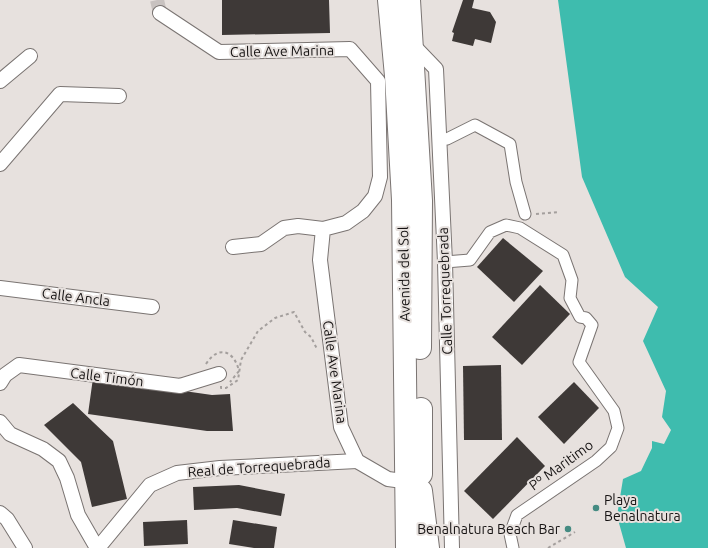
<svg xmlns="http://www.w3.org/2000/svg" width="708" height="548" viewBox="0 0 708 548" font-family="Ubuntu,sans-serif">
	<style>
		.water { fill: #3ebcae }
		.building { fill: #3e3937 }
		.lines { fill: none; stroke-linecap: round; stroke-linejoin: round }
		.minor-tunnel { stroke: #c8c2c0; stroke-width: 14; stroke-dasharray: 14 7; stroke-linecap: butt }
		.pedestrian-casing { stroke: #7a7472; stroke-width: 13 }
		.minor-casing { stroke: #7a7472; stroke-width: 16 }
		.primary-casing { stroke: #7a7472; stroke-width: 24 }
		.path { stroke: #a49f9d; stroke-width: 2; stroke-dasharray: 3 3; stroke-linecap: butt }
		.pedestrian { stroke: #fff; stroke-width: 11 }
		.minor { stroke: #fff; stroke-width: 14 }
		.primary { stroke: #fff; stroke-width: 22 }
		.poi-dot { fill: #458b82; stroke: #e7e1de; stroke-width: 1.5 }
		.labels { text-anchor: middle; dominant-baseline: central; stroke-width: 4; stroke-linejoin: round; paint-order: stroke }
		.street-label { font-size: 14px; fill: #161313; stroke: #e7e1de }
		.poi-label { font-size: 14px; fill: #161313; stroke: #e7e1de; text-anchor: start }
	</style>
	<rect width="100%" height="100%" fill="#e7e1de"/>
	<path class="water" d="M558,0H708V548H626L617,516L623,479L641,471L652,448V441L664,444L671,430L662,417L666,391L643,341L658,307L625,277L582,177Z"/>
	<g class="building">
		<path d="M222,0H329L330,33L222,35Z"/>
		<path d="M463,0H474L472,8L490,12L496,22L491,43L475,39L473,46L452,41L454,33L452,32Z"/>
		<path d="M503,238L543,271L514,302L477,267Z"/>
		<path d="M540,285L570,314L522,365L492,337Z"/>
		<path d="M501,365L502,440H464L463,366Z"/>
		<path d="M93,378L212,395L230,394L233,431H207L88,414Z"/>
		<path d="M574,382L599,408L564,444L538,417Z"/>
		<path d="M73,403L113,441L127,499L92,507L81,462L44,425Z"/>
		<path d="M517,437L545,466L493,519L464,491Z"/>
		<path d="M239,485L285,494L281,516L237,508L194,510L193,487Z"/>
		<path d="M187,520L188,544L144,546L143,522Z"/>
		<path d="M233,520L277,527L274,548H254L229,544Z"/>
	</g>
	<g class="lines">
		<path class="minor-tunnel" d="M157,0L160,13"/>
		<defs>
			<g id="pedestrian">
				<path d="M439,140L447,139L475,125L510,144L516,182L525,214"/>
				<path d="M445,262L470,260L490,232L506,225L520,228L563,255L572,280L570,298L580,317L586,318L592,325L579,362L614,411L618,428L611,447L596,461L517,515L510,534L513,548"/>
			</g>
			<g id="minor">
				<path d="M160,13L219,52L350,49L378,81L380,177L375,196L363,211L346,223L323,229L320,260L341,427L357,461L388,479L403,481"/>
				<path d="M412,44L436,69L445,262L452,548"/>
				<path d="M0,81L30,56"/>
				<path d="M0,164L60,94L119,96"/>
				<path d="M233,247L261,244L284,228L298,226L323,229"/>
				<path d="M0,288L152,307"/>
				<path d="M0,383L5,375L19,365L180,386L219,374"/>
				<path d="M0,422L10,434L43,449L59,461L67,478L78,515L97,548"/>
				<path d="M0,513L7,519L25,548"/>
				<path d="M98,548L150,485L177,473L220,468L357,461"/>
			</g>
			<g id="primary">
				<path d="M389,0L396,76L403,200L407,548"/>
				<path d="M409,0L421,201L420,348"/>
				<path d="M421,474V409"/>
				<path d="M421,491L428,548"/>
			</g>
		</defs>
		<use href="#pedestrian" class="pedestrian-casing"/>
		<use href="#minor" class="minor-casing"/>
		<use href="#primary" class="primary-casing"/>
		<g class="path">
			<path d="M536,214L559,212"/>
			<path d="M206,364C218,345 234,350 239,371L230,382"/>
			<path d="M221,386V388H226L238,380L241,360L258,331L275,318L294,312L305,332L311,337L317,349"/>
			<path d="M548,548L575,532"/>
		</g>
		<use href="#pedestrian" class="pedestrian"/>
		<use href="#minor" class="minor"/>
		<use href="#primary" class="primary"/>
	</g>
	<g class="poi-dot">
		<circle cx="596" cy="508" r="4"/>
		<circle cx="568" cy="529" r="4"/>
	</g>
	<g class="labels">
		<g class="street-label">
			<text transform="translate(282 51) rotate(-1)">Calle Ave Marina</text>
			<text transform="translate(404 274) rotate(-91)">Avenida del Sol</text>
			<text transform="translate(445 291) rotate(-92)">Calle Torrequebrada</text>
			<text transform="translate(76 297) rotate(7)">Calle Ancla</text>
			<text transform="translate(335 372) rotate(82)">Calle Ave Marina</text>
			<text transform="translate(107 377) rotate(7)">Calle Timón</text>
			<text transform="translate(561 465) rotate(-36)">Pº Maritimo</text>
			<text transform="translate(259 467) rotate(-4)">Real de Torrequebrada</text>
		</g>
		<g class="poi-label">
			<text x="604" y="500">Playa<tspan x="604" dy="16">Benalnatura</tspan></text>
			<text x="560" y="529" text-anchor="end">Benalnatura Beach Bar</text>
		</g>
	</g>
</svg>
